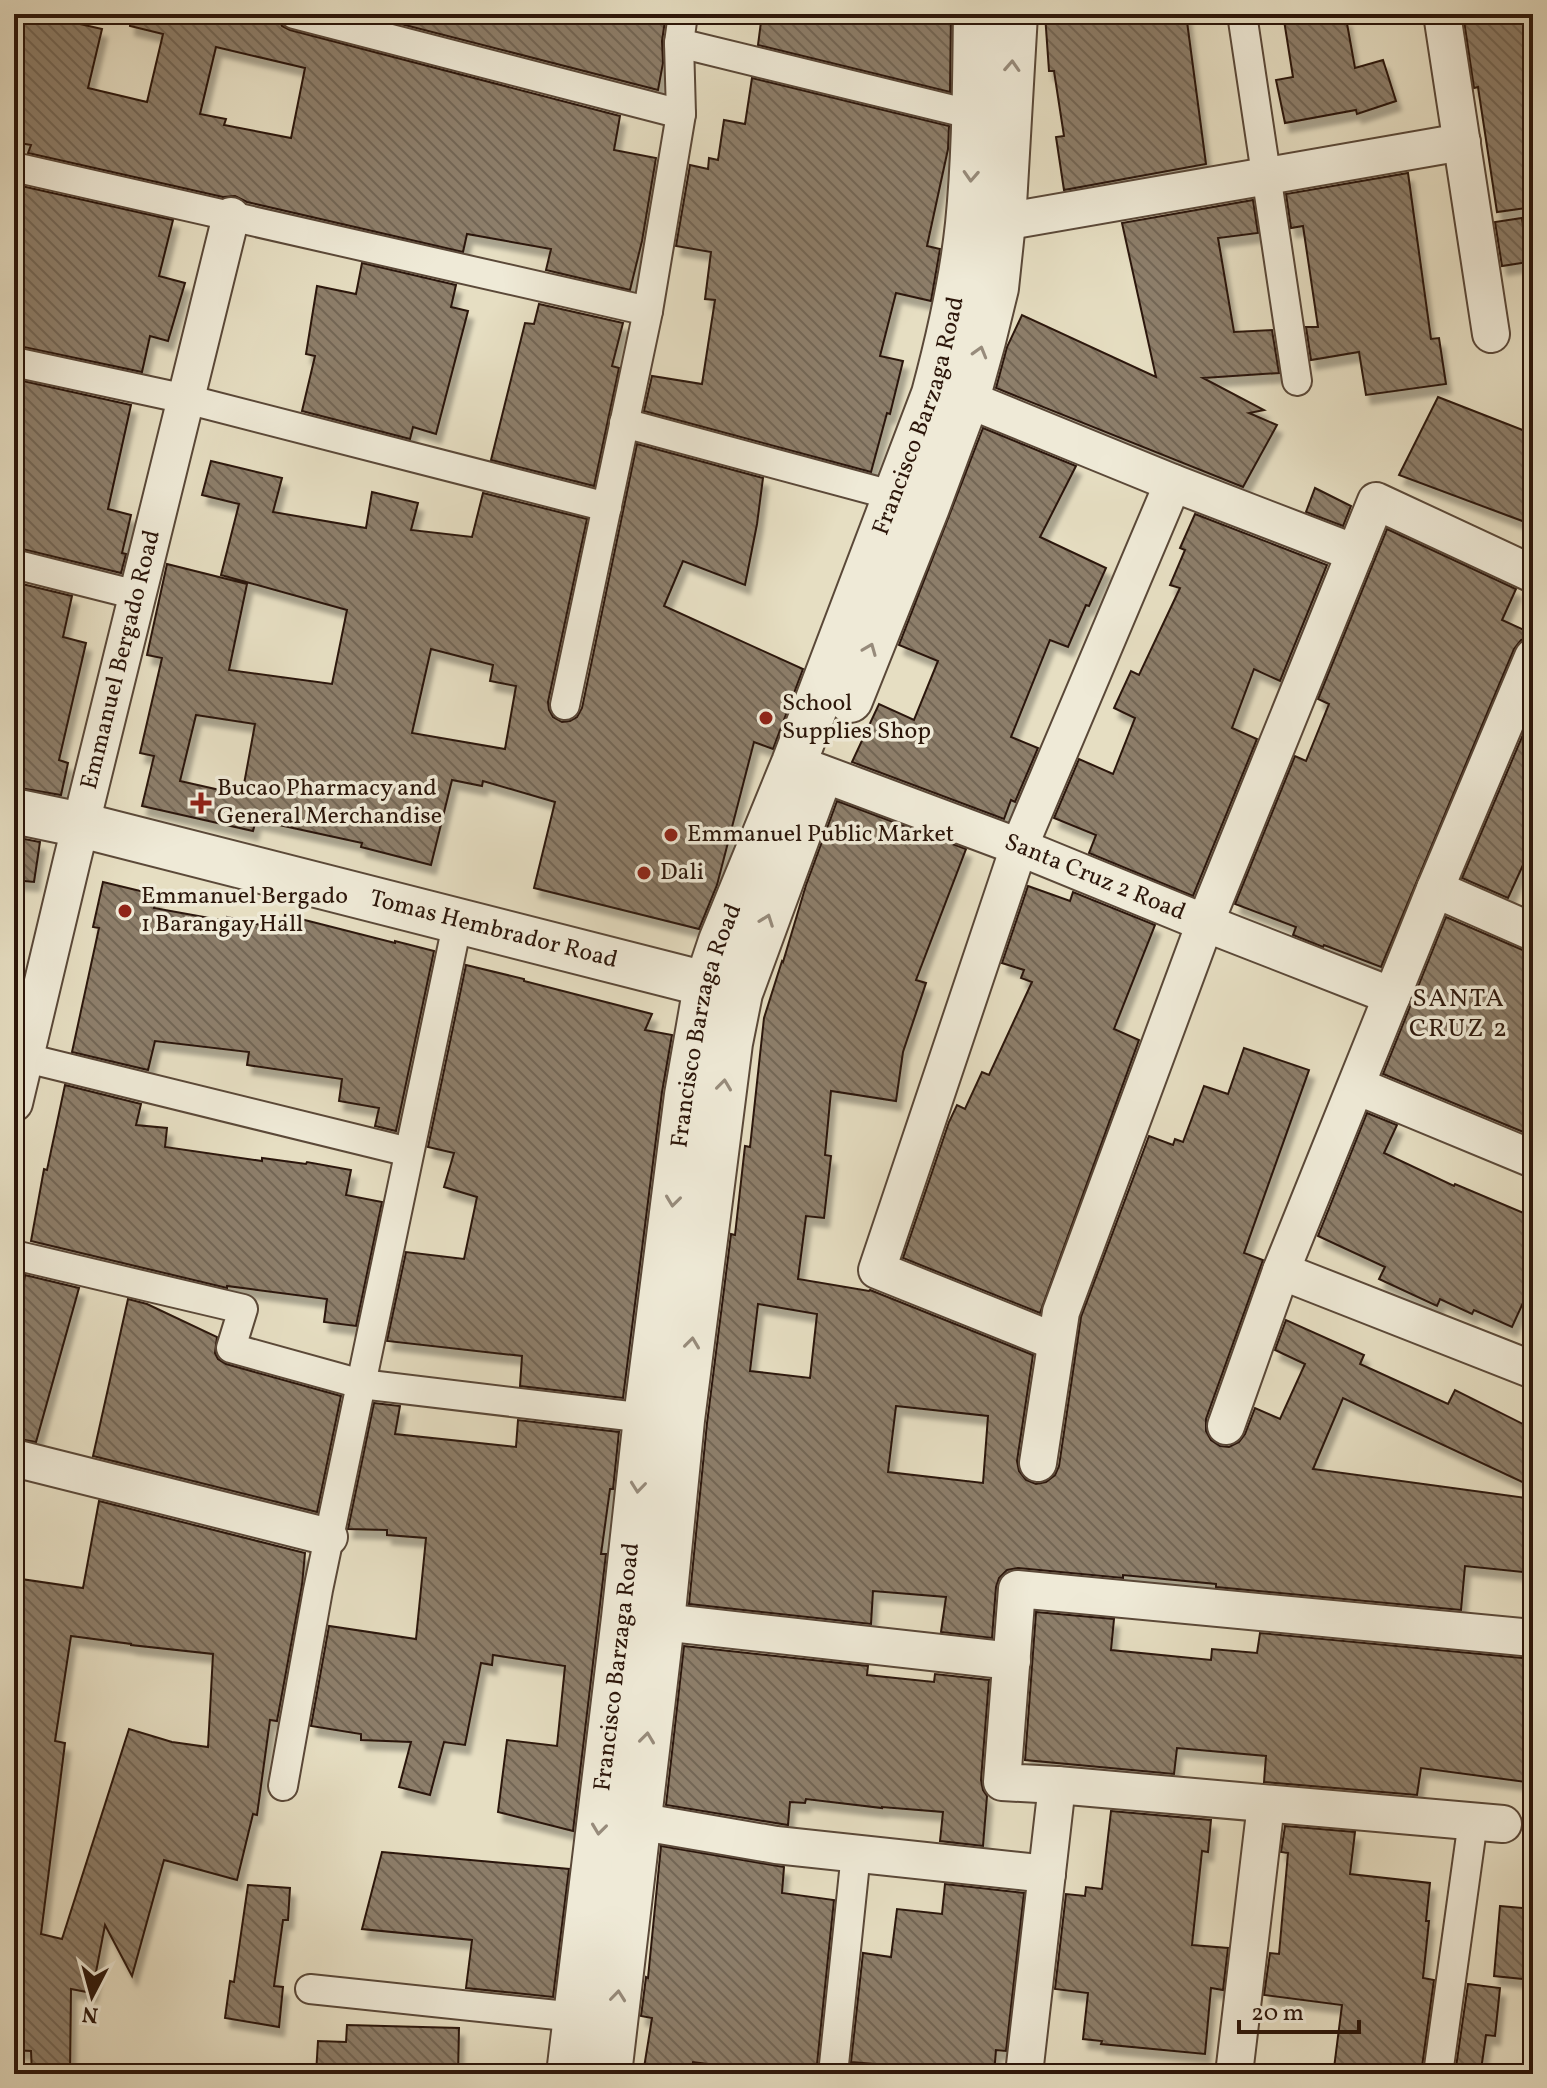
<svg xmlns="http://www.w3.org/2000/svg" width="1547" height="2088" viewBox="0 0 1547 2088" font-family="Vollkorn,serif">
	<style>
		.building { fill: url(#building-back-hatch); stroke: #2c160a; stroke-width: 2; fill-rule: evenodd; filter: url(#shadow) }
		.lines { fill: none; stroke-linecap: round; stroke-linejoin: round }
		.pedestrian-casing { stroke: #5a4838; stroke-width: 32 }
		.minor-casing { stroke: #5a4838; stroke-width: 40 }
		.tertiary-casing { stroke: #5a4838; stroke-width: 48 }
		.pedestrian { stroke: #efead7; stroke-width: 28 }
		.minor { stroke: #efead7; stroke-width: 36 }
		.tertiary { stroke: #efead7; stroke-width: 44 }
		.oneway { stroke: #978b7b }
		.poi-dot { fill: #8f2418; stroke: #efead7; stroke-width: 3 }
		.labels { text-anchor: middle; dominant-baseline: central; stroke-width: 7; stroke-linejoin: round; paint-order: stroke }
		.street-label { font-size: 24px; fill: #2c160a; stroke: #efead7 }
		.poi-label { font-size: 24px; fill: #2c160a; stroke: #efead7; text-anchor: start }
		.neighbourhood-label { font-size: 26px; letter-spacing: 2px; fill: #2c160a; stroke: #efead7 }
	</style>
	<defs>
		<pattern id="building-back-hatch" width="6" height="6" patternUnits="userSpaceOnUse" patternTransform="scale(2)"><rect width="6" height="6" fill="#8d7e6a"/><path d="M-1 5l2 2M0 0l6 6M5-1l2 2" fill="none" stroke="#736655"/></pattern>
		<filter id="shadow"><feDropShadow dx="5" dy="9" stdDeviation="2" flood-color="#0004"/></filter>
	</defs>
	<rect width="100%" height="100%" fill="#e6dec2"/>
	<filter id="stains"><feTurbulence type="fractalNoise" baseFrequency=".0025" numOctaves="4"/><feColorMatrix values="0 0 0 0 .2 0 0 0 0 .09 0 0 0 0 .02 0 0 0 .5 -.17"/></filter>
	<radialGradient id="worn" r=".72"><stop offset=".6" stop-color="#630" stop-opacity="0"/><stop offset="1" stop-color="#630" stop-opacity=".3"/></radialGradient>
	<g class="building">
		<path d="M18,14H36L102,29L88,88L147,102L163,34L130,26L131,14H277L282,26L290,30L620,116L614,150L656,158L642,241L630,290L546,270L551,249L467,234L463,252L247,202L235,196L223,197L28,153L31,145L14,142V32ZM216,47L305,68L291,138L224,125L226,119L200,114Z"/>
		<path d="M362,14H484L535,21L536,14H666L662,41L663,63L658,90Z"/>
		<path d="M762,14H951L950,92L758,45Z"/>
		<path d="M1045,14H1186L1206,164L1064,190L1056,137L1064,136L1054,71H1049Z"/>
		<path d="M1283,14H1334L1335,20L1346,18L1355,68L1383,60L1396,101L1357,114L1356,110L1285,123L1276,80L1293,77Z"/>
		<path d="M1463,14H1533V207L1497,212L1478,87L1474,88Z"/>
		<path d="M752,78L949,126L948,149L927,246L940,249L931,301L896,293L880,356L903,361L890,414L887,413L871,472L644,411L652,376L702,384L715,300L705,299L711,252L676,246L690,165L708,169L709,158L718,160L724,120L745,124Z"/>
		<path d="M1408,173L1431,339L1439,338L1446,384L1366,395L1359,352L1311,360L1306,327H1318L1303,226L1291,228L1286,194Z"/>
		<path d="M17,185L173,220L159,276L185,283L168,341L150,336L142,372L14,345V194Z"/>
		<path d="M1253,200L1258,233L1218,238L1234,332L1272,330L1279,373L1203,378L1264,410L1249,413L1277,425L1243,487L996,388L1007,347L1022,315L1156,377L1122,223Z"/>
		<path d="M1522,218L1528,262L1502,266L1495,222Z"/>
		<path d="M362,263L456,285L451,307L468,311L436,434L413,427L410,439L302,411L315,356L306,354L317,286L356,294Z"/>
		<path d="M539,304L623,323L612,366L619,368L594,486L491,460L525,323L534,324Z"/>
		<path d="M14,379L131,405L108,509L131,515L122,553L126,554L121,573L14,547Z"/>
		<path d="M1438,397L1533,434V525L1399,475Z"/>
		<path d="M983,428L1076,466L1040,537L1106,568L1089,606L1086,605L1068,647L1050,640L1011,737L1038,748L1015,802L1011,800L1004,819L852,762L879,704L914,720L938,661L899,645Z"/>
		<path d="M637,444L763,478L757,524L745,585L683,561L664,606L803,669L773,749L754,742L717,885L699,929L534,888L555,802L483,781L482,786L452,780L431,865L361,847L362,843L256,820L253,831L142,806L154,756L140,753L162,658L147,655L167,564L247,584L229,670L332,684L347,610L221,575L239,504L202,495L211,461L282,478L273,512L366,528L372,492L418,503L411,530L472,537L483,493L587,519L548,702L549,710L553,717L562,722L570,721L577,717L582,708ZM431,649L493,665L490,681L516,686L505,749L412,733ZM196,715L255,724L242,795L180,781Z"/>
		<path d="M1315,488L1351,506L1343,526L1306,512Z"/>
		<path d="M1195,514L1327,565L1280,681L1254,669L1232,728L1257,739L1193,896L1089,853L1096,835L1054,818L1079,759L1113,774L1135,718L1114,708L1131,671L1139,675L1180,588L1170,585L1185,550L1180,548Z"/>
		<path d="M1387,529L1516,589L1502,620L1533,634V636L1521,640L1514,649L1381,967L1324,945L1323,947L1293,935L1296,927L1235,904L1295,756L1306,761L1329,704L1318,699Z"/>
		<path d="M18,583L72,596L63,637L86,643L59,760L68,763L61,795L14,787V600Z"/>
		<path d="M1533,711V843L1508,898L1462,878Z"/>
		<path d="M837,801L966,849L916,980L926,983L903,1052L896,1101L831,1091L825,1155L831,1156L824,1218L806,1216L798,1279L869,1291L870,1290L1033,1355L1017,1461L1019,1471L1026,1480L1036,1484L1046,1482L1055,1475L1059,1466L1081,1317L1149,1136L1173,1145L1175,1139L1183,1142L1204,1086L1228,1094L1244,1048L1309,1070L1244,1253L1263,1260L1206,1419V1431L1211,1440L1220,1446L1229,1447L1239,1442L1245,1434L1255,1408L1280,1419L1305,1364L1275,1350L1286,1320L1364,1355L1360,1364L1448,1404L1455,1390L1533,1429V1487L1343,1398L1313,1469L1533,1499V1573L1465,1566L1461,1610L1216,1587V1584L1123,1575V1578L1018,1568L1007,1570L999,1578L996,1587L992,1638L941,1632L946,1597L873,1591L871,1624L689,1604L707,1423L731,1234L735,1235L745,1146L750,1147L764,1018L782,961L783,962L806,885ZM758,1304L817,1314L810,1378L750,1371ZM896,1406L988,1416L983,1483L888,1472Z"/>
		<path d="M14,837L40,842L34,882L14,880Z"/>
		<path d="M103,882L157,895L154,908L226,921L227,917L281,930L285,915L395,943V941L434,951L396,1131L375,1126L379,1108L339,1101L342,1079L247,1065L249,1052L155,1041L148,1070L72,1052L99,928L93,927Z"/>
		<path d="M1028,886L1070,901L1073,892L1155,925L1114,1029L1139,1040L1040,1313L903,1258L949,1122L957,1105L965,1109L982,1072L989,1075L1032,982L1021,978L1024,970L1002,963Z"/>
		<path d="M1446,917L1525,951L1533,953V1136L1383,1074Z"/>
		<path d="M466,965L524,979V981L652,1014L645,1030L672,1035L662,1092L623,1398L520,1386L522,1356L387,1341L406,1252L464,1259L477,1197L444,1187L454,1153L428,1147Z"/>
		<path d="M65,1085L141,1104L136,1125L167,1128L165,1147L262,1161V1158L306,1164L307,1162L351,1170L346,1195L382,1202L356,1326L324,1322L327,1299L227,1286V1288L31,1241L44,1169L47,1170Z"/>
		<path d="M1367,1113L1397,1125L1384,1153L1454,1186L1455,1184L1533,1217V1281L1512,1327L1474,1310L1472,1314L1440,1299L1437,1306L1379,1279L1385,1267L1318,1236Z"/>
		<path d="M25,1275L79,1288L36,1442L14,1438V1345Z"/>
		<path d="M128,1299L147,1304L217,1337L215,1353L218,1359L226,1364L341,1396L317,1512L93,1456Z"/>
		<path d="M374,1403L400,1406L395,1434L516,1447L518,1420L619,1432L613,1489H610L601,1554H606L573,1831L498,1812L507,1740L557,1746L565,1666L493,1655L492,1665L481,1663L465,1745L444,1742L430,1795L399,1787L411,1742L361,1740V1734L311,1726L329,1626L416,1639L426,1538L387,1535V1530L348,1529Z"/>
		<path d="M99,1501L305,1553L302,1585L277,1721L270,1720L257,1815L253,1814L237,1880L164,1860L132,1976L105,1925L92,1993L71,1989L70,2074H32L31,2051L14,2050V1578L83,1588ZM71,1636L131,1644V1645L213,1654L208,1747L172,1742L129,1729L62,1939L41,1934L65,1743L55,1741Z"/>
		<path d="M1036,1612L1114,1619L1111,1650L1211,1660L1212,1649L1257,1653L1260,1633L1533,1659V1783L1421,1768L1417,1795L1264,1782L1266,1756L1177,1748L1174,1774L1025,1760Z"/>
		<path d="M684,1646L868,1666L867,1675L934,1682L935,1674L989,1680L981,1780L983,1790L987,1796L983,1846L940,1841L943,1812L882,1807V1808L806,1799L805,1803L790,1802L788,1825L666,1805Z"/>
		<path d="M1111,1811L1211,1820L1208,1852L1202,1851L1192,1945L1228,1948L1223,1990L1211,1988L1205,2054L1101,2044L1102,2041L1083,2039L1088,1993L1055,1989L1066,1894L1085,1896L1086,1887L1102,1889Z"/>
		<path d="M1285,1826L1355,1832L1350,1874L1430,1883L1426,1921H1429L1423,1978L1434,1980L1421,2074H1388L1334,2068L1342,2005L1264,1995L1270,1953L1279,1954L1288,1853L1281,1852Z"/>
		<path d="M661,1846L784,1867L782,1893L834,1900L816,2074H784L693,2062L691,2074H643L652,2018L641,2016L646,1977L648,1978Z"/>
		<path d="M382,1852L569,1869L553,1997L466,1988L472,1940L362,1929Z"/>
		<path d="M945,1884L1024,1893L1006,2051L996,2050L994,2074H885L886,2065L851,2062L863,1953L891,1957L897,1909L942,1914Z"/>
		<path d="M248,1885L290,1888L288,1920H283L274,1986L283,1987L279,2027L225,2018L230,1981L234,1982Z"/>
		<path d="M1500,1906L1533,1909V1980L1494,1976Z"/>
		<path d="M1468,1984L1500,1988L1495,2036L1486,2035L1481,2070L1456,2067Z"/>
		<path d="M347,2025L459,2028L458,2074H316L318,2041L346,2042Z"/>
	</g>
	<g class="lines">
		<defs>
			<g id="pedestrian">
				<path d="M294,14L681,114"/>
				<path d="M1242,14L1297,381"/>
				<path d="M679,43L974,115"/>
				<path d="M14,167L648,311"/>
				<path d="M14,362L186,399L607,507"/>
				<path d="M624,423L895,496"/>
				<path d="M14,564L137,595"/>
				<path d="M565,705L648,311L681,114L679,43L683,14"/>
				<path d="M14,1055L409,1152"/>
				<path d="M14,1255L243,1309L231,1348L361,1384L646,1418"/>
				<path d="M283,1786L318,1590L458,920"/>
				<path d="M310,1989L576,2017"/>
				<path d="M833,2074L856,1853"/>
				<path d="M1438,2074L1473,1821"/>
			</g>
			<g id="minor">
				<path d="M1442,14L1491,334"/>
				<path d="M1003,222L1462,142"/>
				<path d="M967,399L1173,483L1355,553"/>
				<path id="s1" d="M794,763L1019,847L1205,923L1392,996"/>
				<path d="M1435,889L1533,932"/>
				<path d="M1357,1086L1533,1159"/>
				<path id="s2" d="M14,1103L72,860L231,216"/>
				<path d="M1281,1271L1533,1370"/>
				<path d="M1056,1342L877,1270L1019,847L1173,483"/>
				<path d="M1226,1426L1281,1271L1435,889L1533,657"/>
				<path d="M14,1458L329,1537"/>
				<path d="M1038,1463L1061,1312L1205,923L1376,501L1533,574"/>
				<path d="M662,1622L1012,1661"/>
				<path d="M637,1821L776,1845L1047,1874"/>
				<path d="M1503,1824L1057,1785L1002,1782L1017,1589L1533,1638"/>
				<path d="M1024,2074L1057,1785"/>
				<path d="M1234,2074L1266,1804"/>
			</g>
			<g id="tertiary">
				<path d="M850,700L927,507L967,399L983,341L996,288L1003,222L1015,14"/>
				<path id="s3" d="M14,811L81,825L733,991"/>
				<path id="s4" d="M569,2074L624,1618L646,1418L687,1095L706,986L721,941L794,763L934,394C949,338 962,282 968,224C975,155 975,84 976,14"/>
				<path d="M609,2074L662,1622L682,1420L730,1043L740,993L816,786"/>
			</g>
		</defs>
		<use href="#pedestrian" class="pedestrian-casing"/>
		<use href="#minor" class="minor-casing"/>
		<use href="#tertiary" class="tertiary-casing"/>
		<use href="#pedestrian" class="pedestrian"/>
		<use href="#minor" class="minor"/>
		<use href="#tertiary" class="tertiary"/>
	</g>
	<defs><path id="oneway-chevron" d="M-2-3.5L2.5 0L-2 3.5" fill="none" stroke-width="1.6" stroke-linecap="round" stroke-linejoin="round" transform="scale(2)"/></defs>
	<g class="oneway">
		<use href="#oneway-chevron" transform="translate(1012 66) rotate(-87)"/>
		<use href="#oneway-chevron" transform="translate(971 176) rotate(93)"/>
		<use href="#oneway-chevron" transform="translate(980 352) rotate(-74)"/>
		<use href="#oneway-chevron" transform="translate(870 649) rotate(-68)"/>
		<use href="#oneway-chevron" transform="translate(767 920) rotate(-70)"/>
		<use href="#oneway-chevron" transform="translate(724 1085) rotate(-83)"/>
		<use href="#oneway-chevron" transform="translate(673 1201) rotate(97)"/>
		<use href="#oneway-chevron" transform="translate(692 1343) rotate(-83)"/>
		<use href="#oneway-chevron" transform="translate(638 1487) rotate(96)"/>
		<use href="#oneway-chevron" transform="translate(647 1738) rotate(-83)"/>
		<use href="#oneway-chevron" transform="translate(599 1829) rotate(97)"/>
		<use href="#oneway-chevron" transform="translate(618 1996) rotate(-84)"/>
	</g>
	<g class="poi-dot">
		<circle cx="766" cy="718" r="8"/>
		<path d="M197 791h8v8h8v8h-8v8h-8v-8h-8v-8h8z"/>
		<circle cx="671" cy="835" r="8"/>
		<circle cx="644" cy="873" r="8"/>
		<circle cx="125" cy="911" r="8"/>
	</g>
	<g class="labels">
		<g class="street-label">
			<text stroke="none"><textPath href="#s4" startOffset="1706">Francisco Barzaga Road</textPath></text>
			<text stroke="none"><textPath href="#s2" startOffset="456">Emmanuel Bergado Road</textPath></text>
			<text stroke="none"><textPath href="#s1" startOffset="322">Santa Cruz 2 Road</textPath></text>
			<text stroke="none"><textPath href="#s3" startOffset="494">Tomas Hembrador Road</textPath></text>
			<text stroke="none"><textPath href="#s4" startOffset="1058">Francisco Barzaga Road</textPath></text>
			<text stroke="none"><textPath href="#s4" startOffset="410">Francisco Barzaga Road</textPath></text>
		</g>
		<g class="poi-label">
			<text x="782" y="704">School<tspan x="782" dy="28">Supplies Shop</tspan></text>
			<text x="217" y="789">Bucao Pharmacy and<tspan x="217" dy="28">General Merchandise</tspan></text>
			<text x="687" y="835">Emmanuel Public Market</text>
			<text x="660" y="873">Dali</text>
			<text x="141" y="897">Emmanuel Bergado<tspan x="141" dy="28">1 Barangay Hall</tspan></text>
		</g>
		<g class="neighbourhood-label">
			<text x="1459" y="999">SANTA<tspan x="1459" dy="30">CRUZ 2</tspan></text>
		</g>
	</g>
	<rect width="1547" height="2088" fill="none" stroke="#e6dec2" stroke-width="48"/>
	<rect x="16" y="16" width="1515" height="2056" fill="none" stroke="#2c160a" stroke-width="4"/>
	<rect x="24" y="24" width="1499" height="2040" fill="none" stroke="#2c160a" stroke-width="2"/>
	<g transform="translate(92 1996) rotate(186)" stroke="#efead7" stroke-width="6" paint-order="stroke">
	<path d="M0-6L14 30L0 20L-14 30Z" fill="#2c160a"/>
	<text y="-12" font-size="22" font-weight="bold" text-anchor="middle" fill="#2c160a">N</text>
	</g>
	<path d="M1239 2020v12h120v-12" fill="none" stroke="#2c160a" stroke-width="4"/>
	<text x="1251" y="2020" font-size="24" fill="#2c160a" stroke="#efead7" stroke-width="6" paint-order="stroke">20 m</text>
	<rect width="100%" height="100%" filter="url(#stains)"/>
	<rect width="100%" height="100%" fill="url(#worn)"/>
</svg>
